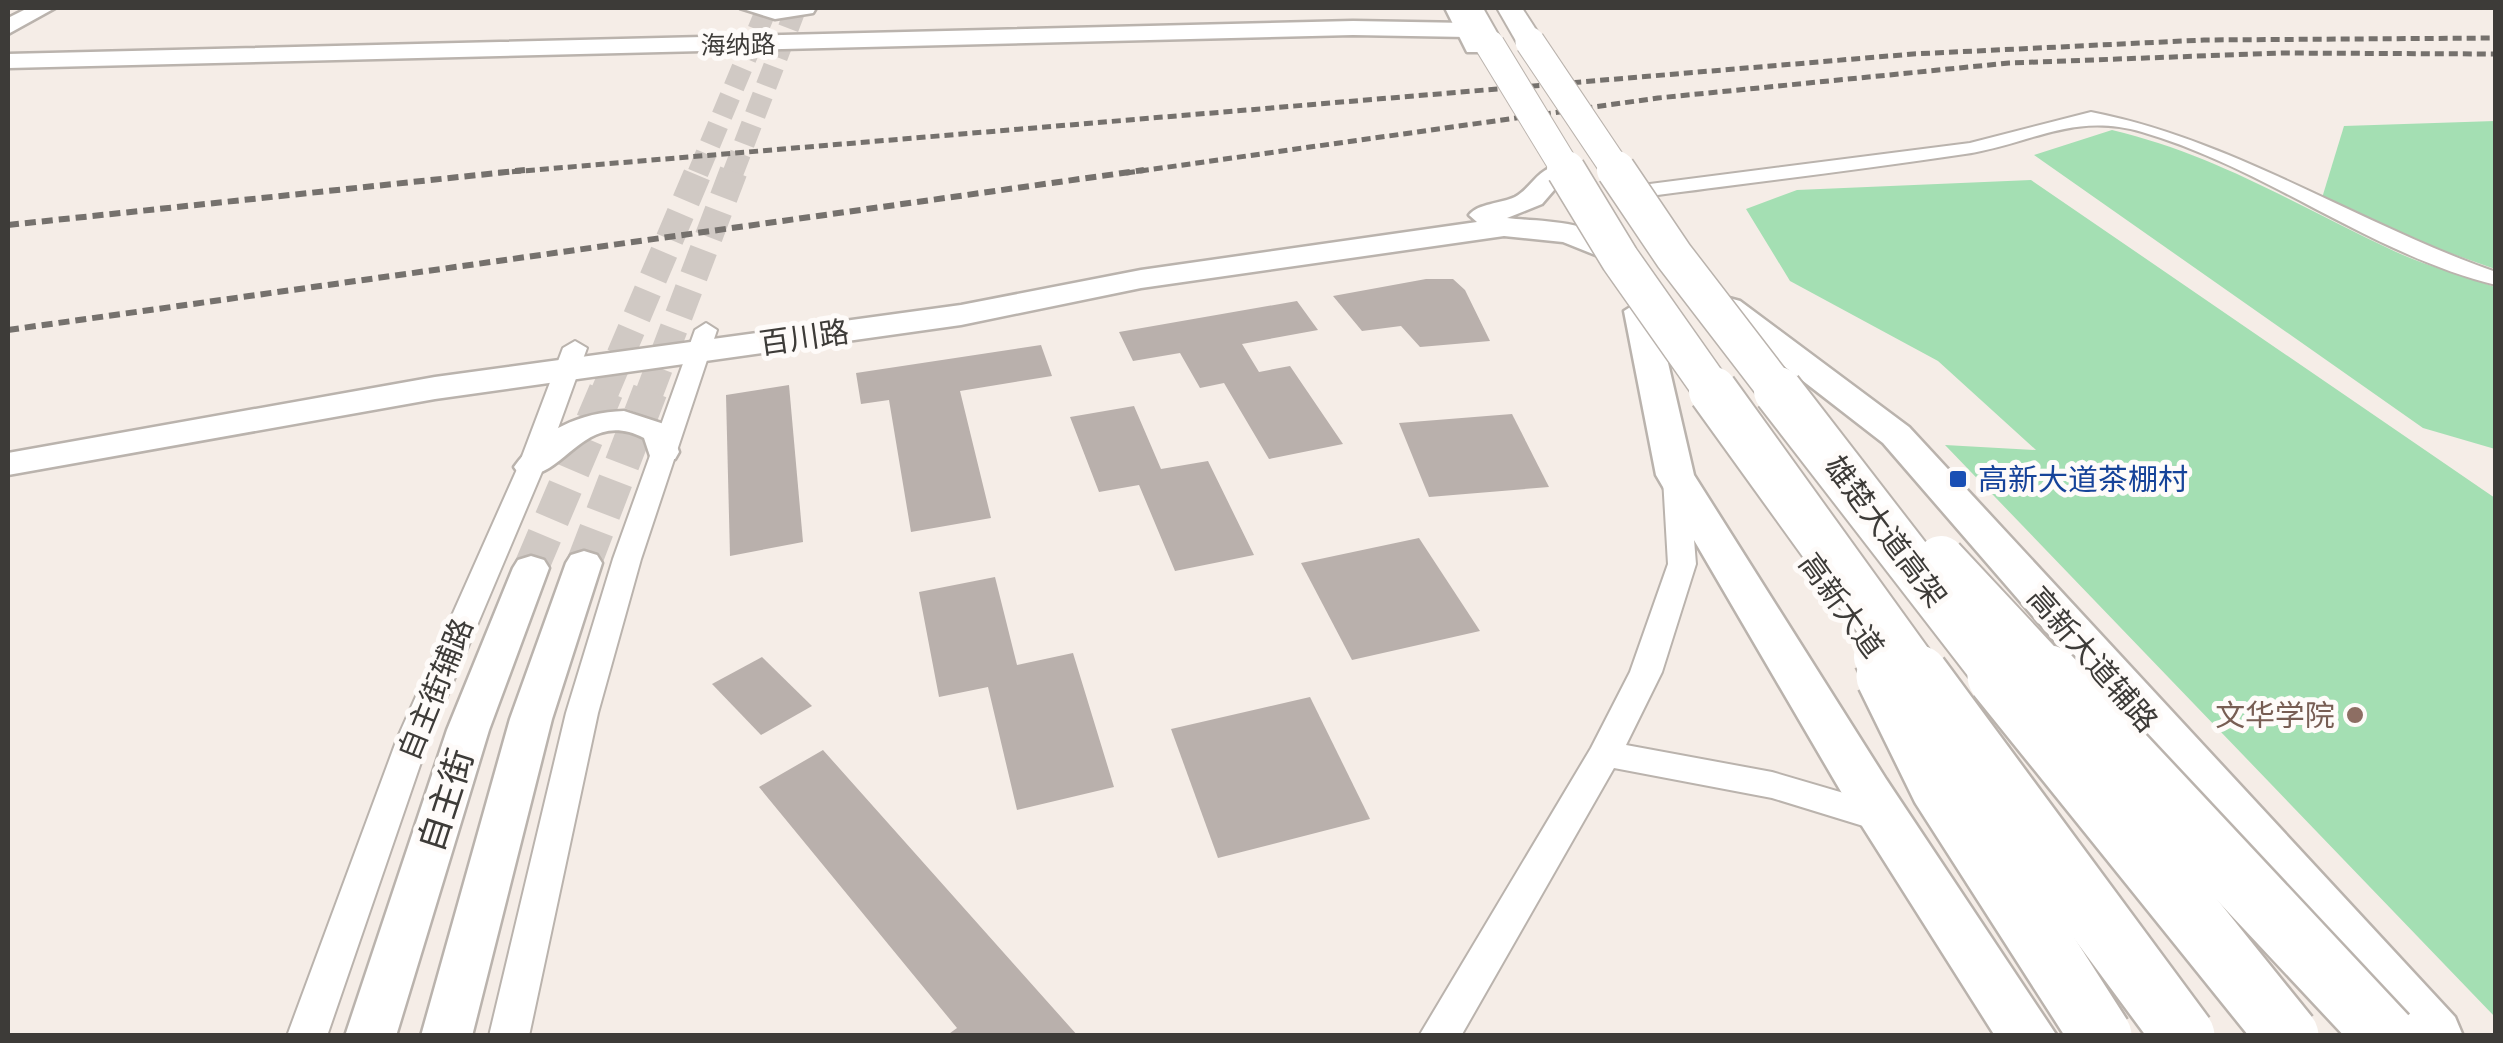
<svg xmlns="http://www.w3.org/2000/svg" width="2503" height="1043" viewBox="0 0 2503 1043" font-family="Mulish,'Noto Sans SC',sans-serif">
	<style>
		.green { fill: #a4dfb3 }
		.building { fill: #b9b0ac }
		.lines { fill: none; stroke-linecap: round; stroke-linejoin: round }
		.tertiary-tunnel-far2 { stroke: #d0c9c4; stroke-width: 21; stroke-dasharray: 21 10; stroke-linecap: butt }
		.tertiary-tunnel-far1 { stroke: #d0c9c4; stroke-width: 28; stroke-dasharray: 28 14; stroke-linecap: butt }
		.tertiary-tunnel { stroke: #d0c9c4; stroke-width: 35; stroke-dasharray: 35 18; stroke-linecap: butt }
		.minor-casing { stroke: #bab3ad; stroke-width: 4 }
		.tertiary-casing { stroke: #bab3ad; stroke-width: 5 }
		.secondary-casing { stroke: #bab3ad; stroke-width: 5 }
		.primary-casing { stroke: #bab3ad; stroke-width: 5 }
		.trunk-casing { stroke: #bab3ad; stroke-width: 4 }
		.minor { fill: #fff; fill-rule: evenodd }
		.tertiary { fill: #fff; fill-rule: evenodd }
		.secondary { fill: #fff; fill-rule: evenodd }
		.primary { fill: #fff; fill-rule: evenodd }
		.trunk { fill: #fff; fill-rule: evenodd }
		.rail-far1 { stroke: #75716d; stroke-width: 5; stroke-dasharray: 9 5; stroke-linecap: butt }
		.rail { stroke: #75716d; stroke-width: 6; stroke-dasharray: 11 6; stroke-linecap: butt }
		.trunk-bridge-far3-casing { stroke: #bab3ad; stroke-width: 31; stroke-linecap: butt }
		.trunk-bridge-far2-casing { stroke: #bab3ad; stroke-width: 41; stroke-linecap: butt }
		.trunk-bridge-far1-casing { stroke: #bab3ad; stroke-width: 52; stroke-linecap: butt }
		.trunk-bridge-casing { stroke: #bab3ad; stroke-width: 66; stroke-linecap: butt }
		.trunk-bridge-far3 { stroke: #fff; stroke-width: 29 }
		.trunk-bridge-far2 { stroke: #fff; stroke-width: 38 }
		.trunk-bridge-far1 { stroke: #fff; stroke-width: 48 }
		.trunk-bridge { stroke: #fff; stroke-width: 61 }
		.transit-dot { fill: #1a4fb4; stroke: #fefbf9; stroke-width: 4 }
		.education-dot { fill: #8d6e63; stroke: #fefbf9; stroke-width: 4 }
		.labels { text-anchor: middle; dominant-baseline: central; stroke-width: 10; stroke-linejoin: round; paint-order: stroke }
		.far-street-label { font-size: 25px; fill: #3d3b38; stroke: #fefbf9 }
		.street-label { font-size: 30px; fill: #3d3b38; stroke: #fefbf9 }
		.transit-label { font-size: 30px; fill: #164399; stroke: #fefbf9; text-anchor: start }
		.education-label { font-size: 30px; fill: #785e54; stroke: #fefbf9; text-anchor: end }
		.near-street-label { font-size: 35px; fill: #3d3b38; stroke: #fefbf9 }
	</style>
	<rect width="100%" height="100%" fill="#f5ede7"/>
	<g class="green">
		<path d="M2495,121V269L2413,240L2322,198L2344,126Z"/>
		<path d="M2112,130C2217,155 2298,206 2394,251C2426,266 2462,275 2495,287V449L2423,428L2034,155Z"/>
		<path d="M2031,180L2495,498V1017L1945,445L2036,450L1938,361L1790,281L1746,209L1797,190Z"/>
	</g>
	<g class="building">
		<path d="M1426,279H1453L1465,290L1490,341L1420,347L1401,326L1362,331L1333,296Z"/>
		<path d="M1297,301L1318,330L1242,344L1259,372L1290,366L1343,444L1269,459L1224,383L1200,388L1180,353L1133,361L1119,332Z"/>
		<path d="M1041,345L1052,376L960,391L991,518L911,532L889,400L861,404L856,373Z"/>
		<path d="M789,385L803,542L730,556L726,395Z"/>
		<path d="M1134,406L1161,469L1208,461L1254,555L1175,571L1139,485L1099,492L1070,417Z"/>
		<path d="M1512,414L1549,487L1429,497L1399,423Z"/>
		<path d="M1419,538L1480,631L1352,660L1301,563Z"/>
		<path d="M995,577L1017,665L1073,653L1114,787L1017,810L988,687L939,697L919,592Z"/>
		<path d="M762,657L812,706L761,735L712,684Z"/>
		<path d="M1310,697L1370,819L1218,858L1171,729Z"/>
		<path d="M823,750L1078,1036H946L957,1028L759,787Z"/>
	</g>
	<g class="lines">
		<g class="tertiary-tunnel-far2">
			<path d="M698,173L767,8"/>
			<path d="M733,173L796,8"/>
		</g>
		<g class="tertiary-tunnel-far1">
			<path d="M604,394L699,170"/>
			<path d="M649,394L734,170"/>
		</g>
		<g class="tertiary-tunnel">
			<path d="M584,563L650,391"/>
			<path d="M531,568L606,391"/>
		</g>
		<defs>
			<g id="minor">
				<path d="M2091,112C2235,140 2358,224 2496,272V285C2370,254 2266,168 2142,132C2072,112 2031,144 1965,154C1858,170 1750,183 1642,197L1632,191L1642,185L1970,143Z"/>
				<path d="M706,323L717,330L641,559L598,713L529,1036H489L566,713L613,559L695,330Z"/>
				<path d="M575,341L587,348L544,467L429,739L327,1036H287L397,739L518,467L563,348Z"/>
				<path d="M1676,470L1689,478L1696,564L1662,672L1626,745L1772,772L1898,809L1903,819L1898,829L1886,833L1772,798L1614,768L1461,1036H1419L1591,748L1630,672L1668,564L1663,478Z"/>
			</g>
			<g id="tertiary">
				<path d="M624,411L670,426L679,452L675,459H651L644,438C582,406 563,485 519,474L514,467C539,431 581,412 624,411Z"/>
				<path d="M584,551L597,555L602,563L552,719L472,1036H421L510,719L566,563L571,555Z"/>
				<path d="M531,556L544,560L549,568L489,730L396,1036H345L447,730L513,568L518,560Z"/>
			</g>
			<g id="secondary">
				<path d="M28,8H55L8,34V18Z"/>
				<path d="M740,8H816L813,13L775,19Z"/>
				<path d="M1353,21L1468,23L1479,30L1468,37L1353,35L8,68V54Z"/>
				<path d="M1553,167L1567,175L1542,204L1507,218C1538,222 1593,219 1613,247L1609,253L1598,256L1563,242L1504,236L1141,288L961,325L435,399L8,475V453L435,377L961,305L1141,270L1477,222L1469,215C1479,203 1500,204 1515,197C1530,189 1537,171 1553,167Z"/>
				<path d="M1729,298L1740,301L1909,427L2455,1017L2463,1036H2396L1883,443L1718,315L1713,308L1718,301Z"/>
				<path d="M1640,301L1656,311L1694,475L1886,779L2057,1036H1995L1850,807L1656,475L1624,311Z"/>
			</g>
			<path id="primary" d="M1445,8H1469L1489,47L1485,52H1467Z"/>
			<g id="trunk">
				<path d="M1458,8H1483L1504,45L1500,51H1480Z"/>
				<path d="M1497,8H1522L1544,42L1540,48H1520Z"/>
			</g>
		</defs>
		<use href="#minor" class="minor-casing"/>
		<use href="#tertiary" class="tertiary-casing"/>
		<use href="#secondary" class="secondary-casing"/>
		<use href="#primary" class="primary-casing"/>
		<use href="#trunk" class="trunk-casing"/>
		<use href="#minor" class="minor"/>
		<use href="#tertiary" class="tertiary"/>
		<use href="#secondary" class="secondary"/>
		<use href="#primary" class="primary"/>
		<use href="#trunk" class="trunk"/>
		<g class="rail-far1">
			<path d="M498,173L1913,54L2204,40L2496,38"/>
			<path d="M1126,173L1658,98L2009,63L2282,53L2496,54"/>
		</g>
		<g class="rail">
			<path d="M8,225L525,170"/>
			<path d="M8,330L1144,170"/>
		</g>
		<defs>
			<g id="trunk-bridge-far3">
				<path d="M1530,42L1618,173"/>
				<path d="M1490,45L1568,173"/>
			</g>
			<g id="trunk-bridge-far2">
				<path d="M1566,170L1620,259L1715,394"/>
				<path d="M1616,170L1674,256L1780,394"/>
			</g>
			<g id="trunk-bridge-far1">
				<path d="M1713,391L1920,678"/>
				<path d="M1778,391L2000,678"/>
				<path d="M1941,560L2051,678"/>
				<path d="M1878,657L1888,678"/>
			</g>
			<g id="trunk-bridge">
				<path d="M1887,676L1942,788L2101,1036"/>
				<path d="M1918,676L2184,1036"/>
				<path d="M1998,676L2288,1036"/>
				<path d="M2049,676L2386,1036"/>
			</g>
		</defs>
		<use href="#trunk-bridge-far3" class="trunk-bridge-far3-casing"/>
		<use href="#trunk-bridge-far2" class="trunk-bridge-far2-casing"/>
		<use href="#trunk-bridge-far1" class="trunk-bridge-far1-casing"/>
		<use href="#trunk-bridge" class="trunk-bridge-casing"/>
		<use href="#trunk-bridge-far3" class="trunk-bridge-far3"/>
		<use href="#trunk-bridge-far2" class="trunk-bridge-far2"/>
		<use href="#trunk-bridge-far1" class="trunk-bridge-far1"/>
		<use href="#trunk-bridge" class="trunk-bridge"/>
	</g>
	<rect class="transit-dot" x="1948" y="469" width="20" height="20" rx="5"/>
	<circle class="education-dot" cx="2355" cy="715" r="10"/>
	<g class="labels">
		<g class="far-street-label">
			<text transform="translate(738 44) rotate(-1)">海纳路</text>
		</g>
		<g class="street-label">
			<text transform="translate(804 337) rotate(-8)">百川路</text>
			<text transform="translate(1886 531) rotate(53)">雄楚大道高架</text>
			<text transform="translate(1842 605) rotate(54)">高新大道</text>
			<text transform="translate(2093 659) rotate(49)">高新大道辅路</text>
			<text transform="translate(435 689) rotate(-68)">自主街辅路</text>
		</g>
		<g class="transit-label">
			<text x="1978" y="479">高新大道茶棚村</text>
		</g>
		<g class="education-label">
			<text x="2335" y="715">文华学院</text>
		</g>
		<g class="near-street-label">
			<text transform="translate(445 800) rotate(-72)">自主街</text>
		</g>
	</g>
	<rect width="2503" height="1043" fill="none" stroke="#3d3b38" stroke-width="20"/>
</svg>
